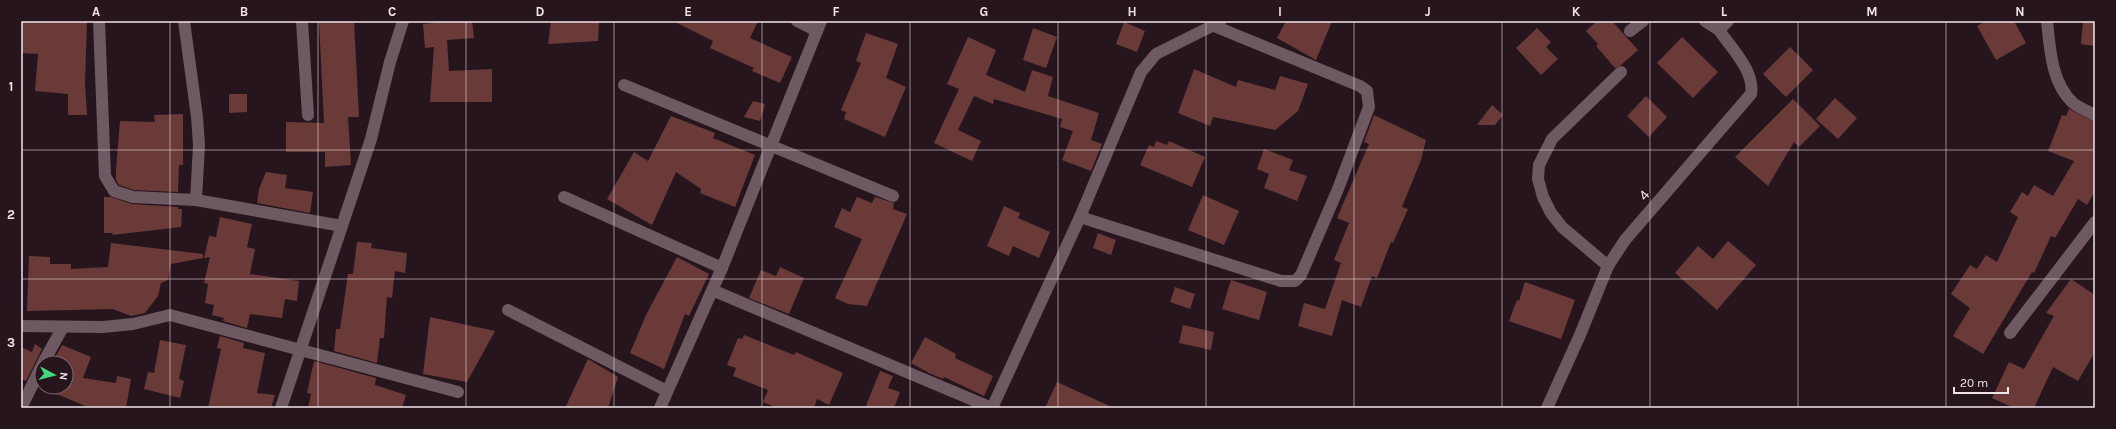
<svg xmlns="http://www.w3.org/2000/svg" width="2116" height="429" viewBox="0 0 2116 429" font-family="Karla,sans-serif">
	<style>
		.building { fill: #6a3a39 }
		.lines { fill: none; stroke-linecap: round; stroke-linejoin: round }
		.street { stroke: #6e5862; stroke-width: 12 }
		.grid { fill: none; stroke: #f0e3e9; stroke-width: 1; stroke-opacity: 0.55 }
		.labels { text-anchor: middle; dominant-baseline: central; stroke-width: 3; stroke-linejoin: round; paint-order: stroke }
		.street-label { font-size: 15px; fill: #f0e3e9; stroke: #27151e }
		.neatline { fill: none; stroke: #f0e3e9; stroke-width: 1.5 }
		.grid-label { font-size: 13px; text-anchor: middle; font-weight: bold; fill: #f0e3e9 }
	</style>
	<rect width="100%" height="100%" fill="#27151e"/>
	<g class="building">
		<path d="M21,21H87L85,83L87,115H68V94L35,91L38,54L21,53Z"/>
		<path d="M319,21H354L359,117H348L351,165L325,167V152H286V122L324,123Z"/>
		<path d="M434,21H472L474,38L447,40L449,71L492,69V102H430L434,47L425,48L423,24L434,23Z"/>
		<path d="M551,21H599L598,41L548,44Z"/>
		<path d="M673,21H758L750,38L792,57L780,83L752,71L754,68L710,48L713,41Z"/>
		<path d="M1286,21H1332L1316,60L1277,38Z"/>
		<path d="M1597,21H1612L1638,50L1621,65L1615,68L1596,46L1598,44L1586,31Z"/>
		<path d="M1986,21H2014L2026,43L1996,60L1977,26Z"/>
		<path d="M2083,21H2095V46L2081,44Z"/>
		<path d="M1124,22L1145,31L1137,52L1116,44Z"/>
		<path d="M1033,28L1057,37L1046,68L1023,60Z"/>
		<path d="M1537,28L1551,42L1546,47L1558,59L1541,75L1516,48Z"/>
		<path d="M866,33L898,44L886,78L906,87L885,137L844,119L846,112L841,110L861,63L856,61Z"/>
		<path d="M968,37L996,50L986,75L1025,92L1032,70L1053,77L1048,96L1099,113L1091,140L1102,144L1091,171L1062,160L1073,131L1060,127L1062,119L994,99L993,104L974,96L958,130L981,141L972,161L934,143L959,89L947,84Z"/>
		<path d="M1682,37L1718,72L1693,98L1657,63Z"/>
		<path d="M1790,47L1813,70L1786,97L1763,74Z"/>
		<path d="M1194,69L1236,87L1238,80L1275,90L1280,76L1308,84L1298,111L1275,130L1213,117L1210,126L1178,113Z"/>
		<path d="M229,94H247V112L229,113Z"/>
		<path d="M1646,96L1667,117L1649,137L1627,116Z"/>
		<path d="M1835,98L1857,118L1838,139L1816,119Z"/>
		<path d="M1793,99L1820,126L1799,147L1794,142L1768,186L1735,157Z"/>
		<path d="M753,101L765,104L760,121L744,117Z"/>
		<path d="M1492,105L1503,115L1495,125H1477Z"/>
		<path d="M2069,109L2095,122V191L2087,205L2078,199L2055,238L2051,236L2034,273L2032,272L1983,354L1953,336L1970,308L1951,294L1970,265L1977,269L1986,255L1997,262L2018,217L2010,212L2022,192L2028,196L2034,185L2053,196L2074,161L2048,151L2062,115L2066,116Z"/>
		<path d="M183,114V165H179L178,192L134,190L119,185L116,180V169L120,121L155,122L154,115Z"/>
		<path d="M1374,115L1426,140L1421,160L1402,207L1408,209L1393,243L1391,242L1377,278L1372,276L1361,307L1342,300L1332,336L1298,326L1304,303L1325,309L1341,263L1334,260L1349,223L1337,218L1369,144L1364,142Z"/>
		<path d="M671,116L715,133L713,138L755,155L735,207L700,193L701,189L676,172L652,225L607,199L634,152L648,161Z"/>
		<path d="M1156,141L1167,145L1169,141L1205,157L1192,187L1140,165L1149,145L1154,147Z"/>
		<path d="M1264,149L1293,160L1289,170L1307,176L1297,201L1264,188L1269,174L1257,169Z"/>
		<path d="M266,172L287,175L285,188L313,192L310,213L257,203L259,189Z"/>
		<path d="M1203,195L1239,211L1224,245L1188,230Z"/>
		<path d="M104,197H111L132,204L178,207V209H182L181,227L112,235L113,233H104Z"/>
		<path d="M857,197L872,203L875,197L894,203L893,209L907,214L867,306L848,304L835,298L862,239L834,227L842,208L850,212Z"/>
		<path d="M1004,206L1020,213L1018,218L1050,232L1039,258L1013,246L1009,256L987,246Z"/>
		<path d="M220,217L252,224L247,247L255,249L250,274L299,281L297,301L285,299L282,318L250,314L247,328L223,321L224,318L212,315L214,305L205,303L208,284L204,283L210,257L204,258L209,236L216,237Z"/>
		<path d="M1098,233L1116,240L1111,255L1093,248Z"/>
		<path d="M1728,241L1756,265L1717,310L1675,273L1698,246L1713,259Z"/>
		<path d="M357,242L372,243L371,248L407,253L405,273L395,271L392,298L387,297L384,338H380L377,363L334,351L336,329H340L348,274H353Z"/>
		<path d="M111,243L203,254V258L171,264L168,280L161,283L158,296L145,313L131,316L113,309L27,311L29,256L50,257V264H71V269L108,267Z"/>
		<path d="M677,257L709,274L689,316L685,314L664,369L630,353L646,315Z"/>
		<path d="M780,267L804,278L789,314L749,298L761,270L776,276Z"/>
		<path d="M2071,279L2095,295V352L2078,381L2053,367L2034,408H2014L1992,398L2009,362L2024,369L2054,316L2046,313Z"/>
		<path d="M1231,280L1267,292L1259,320L1222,309Z"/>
		<path d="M1525,282L1575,300L1561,339L1509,321L1517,300L1519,301Z"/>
		<path d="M1175,287L1195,294L1190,309L1170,302Z"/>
		<path d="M430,317L495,331L467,382L423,374Z"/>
		<path d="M1183,325L1214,332L1211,350L1179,343Z"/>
		<path d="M744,335L794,355L796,352L843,373L829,405L817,399L814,408H777L763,402L768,390L733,376L736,368L727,365L738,338L742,339Z"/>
		<path d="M220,336L244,343L243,348L265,353L257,393L275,395L271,408H208L221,349L217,348Z"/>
		<path d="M925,337L956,354L955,358L993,376L984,396L944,377L943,379L929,373L911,363Z"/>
		<path d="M160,340L186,345L179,379L184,381L180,398L144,389L148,372L154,373Z"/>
		<path d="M35,344L42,349L26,381L21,379V347L32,352Z"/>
		<path d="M62,345L91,357L83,378L116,383L117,376L131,379L126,408H90L40,387L42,382V387H66V363H52Z"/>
		<path d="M588,359L618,377L608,408H565Z"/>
		<path d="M314,361L376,378L375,385L406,395L402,408H308L311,394L307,393Z"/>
		<path d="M880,371L893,376L888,388L900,392L894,408H865Z"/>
		<path d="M1057,382L1114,408H1045Z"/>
	</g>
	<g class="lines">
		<g class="street">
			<path d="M99,21L105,176L114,191L133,197L196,200L342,226"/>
			<path d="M184,21L197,117L199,145L196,200"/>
			<path d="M302,21L308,115"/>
			<path d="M797,21L817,31"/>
			<path d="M1705,21L1719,30"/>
			<path d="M2047,21C2050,48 2051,83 2073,103C2079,108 2088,111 2095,115"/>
			<path d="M1630,31L1643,21"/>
			<path d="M624,85L893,196"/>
			<path d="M564,197L722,268"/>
			<path d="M1080,217L1281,281H1295L1301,275L1338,189L1369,107L1367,91L1360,86L1214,26"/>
			<path d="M1608,266L1562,227L1551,213L1543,197L1538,179L1539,165L1552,139L1621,72"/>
			<path d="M712,290L992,408"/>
			<path d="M508,310L667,391"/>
			<path d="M21,326L103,327L133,324L170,315L458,392"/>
			<path d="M2010,333L2095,222"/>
			<path d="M43,363L63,327"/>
			<path d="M21,408L42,365"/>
			<path d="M281,408L371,139L390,62L403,21"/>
			<path d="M660,408L722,268L821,21"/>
			<path d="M992,408L1080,217L1141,72L1156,54L1220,22"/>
			<path d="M1547,408L1580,335L1608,266L1625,240L1751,94C1755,71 1731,48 1719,30L1728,21"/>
		</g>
	</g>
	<path class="grid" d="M170,21V408M318,21V408M466,21V408M614,21V408M762,21V408M910,21V408M1058,21V408M1206,21V408M1354,21V408M1502,21V408M1650,21V408M1798,21V408M1946,21V408M21,150H2095M21,279H2095"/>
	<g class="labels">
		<g class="street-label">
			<text transform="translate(1644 195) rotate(-49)">4</text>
		</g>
	</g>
	<rect width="2116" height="429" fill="none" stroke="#27151e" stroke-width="44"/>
	<g transform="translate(54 375) rotate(97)"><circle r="19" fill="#27151e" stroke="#77676f"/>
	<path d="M0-3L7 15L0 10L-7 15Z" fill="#42d77c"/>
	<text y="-6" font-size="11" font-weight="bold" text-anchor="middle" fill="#f0e3e9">N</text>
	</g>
	<path d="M1954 387v6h54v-6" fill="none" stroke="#f0e3e9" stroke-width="2"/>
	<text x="1960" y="387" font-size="12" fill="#f0e3e9" stroke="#27151e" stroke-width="3" paint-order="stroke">20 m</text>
	<rect x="22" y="22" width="2072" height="385" class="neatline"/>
	<g class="grid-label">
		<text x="96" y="16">A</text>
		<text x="244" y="16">B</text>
		<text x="392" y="16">C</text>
		<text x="540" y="16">D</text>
		<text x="688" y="16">E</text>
		<text x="836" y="16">F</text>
		<text x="984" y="16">G</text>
		<text x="1132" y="16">H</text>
		<text x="1280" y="16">I</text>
		<text x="1428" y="16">J</text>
		<text x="1576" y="16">K</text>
		<text x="1724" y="16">L</text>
		<text x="1872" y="16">M</text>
		<text x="2020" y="16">N</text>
		<text x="11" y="91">1</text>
		<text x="11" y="219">2</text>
		<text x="11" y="347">3</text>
	</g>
</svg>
